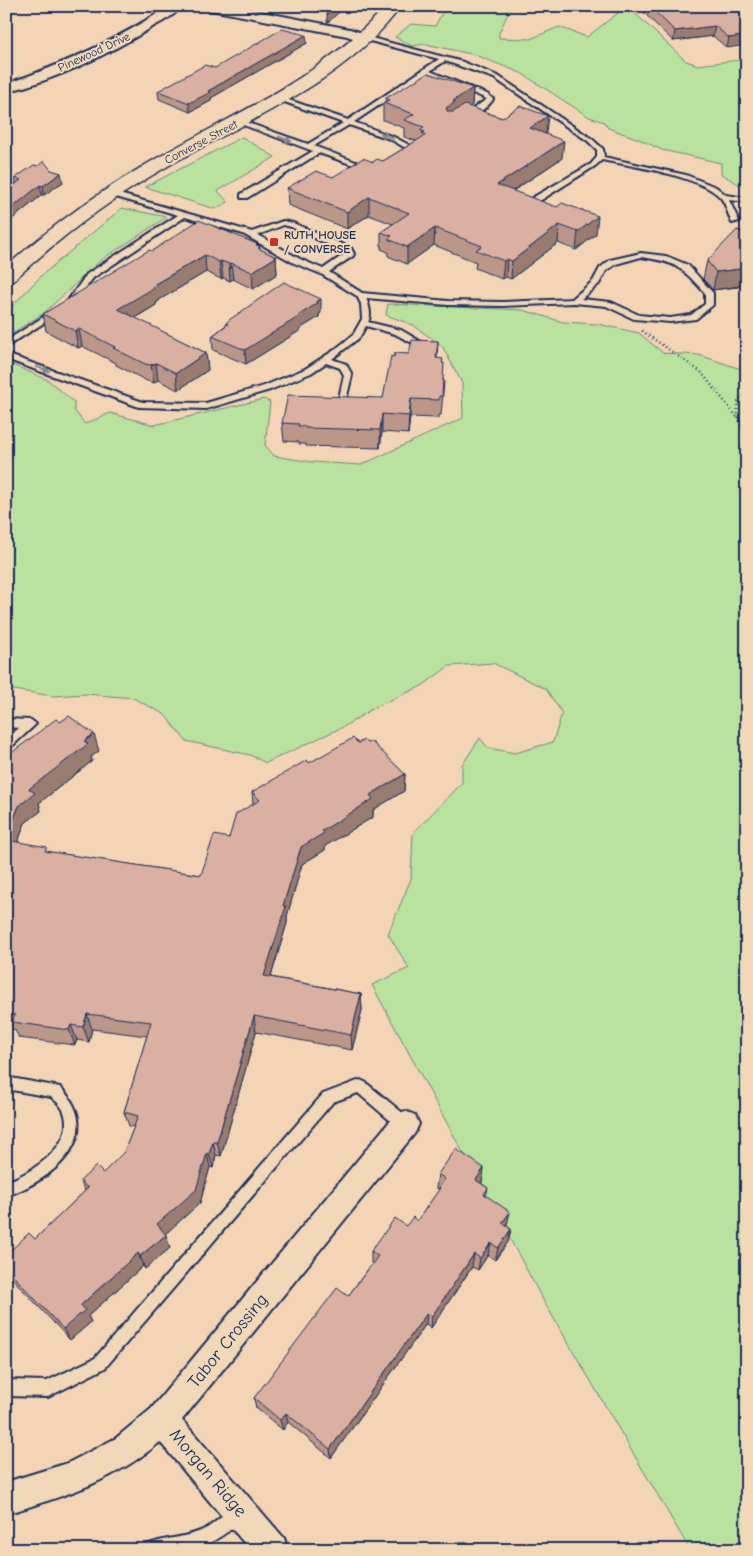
<svg xmlns="http://www.w3.org/2000/svg" width="753" height="1556" viewBox="0 0 753 1556" font-family="'Comic Neue',sans-serif">
	<style>
		.green { fill: #b9e29f; stroke: #6a887e }
		.lines { fill: none; stroke-linecap: round; stroke-linejoin: round }
		.service-casing { stroke: #1b2f5e; stroke-width: 4 }
		.minor-casing { stroke: #1b2f5e; stroke-width: 4 }
		.secondary-casing { stroke: #1b2f5e; stroke-width: 3 }
		.path { stroke: #1b2f5e; stroke-width: 2.5; stroke-dasharray: 1 3; stroke-linecap: butt }
		.service { fill: #f0d8b8; fill-rule: evenodd }
		.minor { fill: #f0d8b8; fill-rule: evenodd }
		.secondary { fill: #f0d8b8; fill-rule: evenodd }
		.wall { fill: #bb978a; stroke: #1b2f5e }
		.shaded-wall { fill: #987b71; stroke: #1b2f5e }
		.building { fill: #d9b0a1; stroke: #1b2f5e }
		.oneway { fill: #86848b }
		.poi-dot { fill: #c8321e; stroke: #f0d8b8; stroke-width: 2 }
		.labels { text-anchor: middle; dominant-baseline: central; stroke-width: 4; stroke-linejoin: round; paint-order: stroke }
		.far-street-label { font-size: 12px; fill: #1b2f5e; stroke: #f0d8b8 }
		.far-poi-label { font-size: 12px; font-weight: bold; fill: #1b2f5e; stroke: #f0d8b8; text-anchor: start }
		.near-street-label { font-size: 18px; fill: #1b2f5e; stroke: #f0d8b8 }
	</style>
	<rect width="100%" height="100%" fill="#f3d5b6"/>
	<filter id="ink" filterUnits="userSpaceOnUse"><feTurbulence type="fractalNoise" baseFrequency=".02" numOctaves="2"/><feDisplacementMap in="SourceGraphic" scale="10" xChannelSelector="R" yChannelSelector="G"/><feConvolveMatrix kernelMatrix="1 2 1 2 8 2 1 2 1" color-interpolation-filters="sRGB"/></filter>
	<g filter="url(#ink)">
		<g class="green">
			<path d="M446,6H481L510,9L499,33V38L530,39L559,27L587,37L618,13L615,6H627L686,61L698,65L747,59V189L721,174V163L662,150L639,139L608,128L604,122L589,117L521,73L475,55L426,44L412,46L395,37L411,24L435,26Z"/>
			<path d="M242,137L275,157L218,191L228,202L215,209L145,187Z"/>
			<path d="M122,208L167,217L101,260L44,313L6,337V312L11,307L42,275Z"/>
			<path d="M388,304L523,310L563,322L598,324L639,333L663,353L699,355L747,371V1550H690L543,1300L372,985L409,968L388,934L411,879L413,833L462,783V765L480,738L488,748L515,753L553,742L562,713L546,689L493,663L449,666L422,686L375,707L345,726L266,763L250,755L186,741L164,714L133,698L86,694L53,696L14,690L6,698V362L48,380L74,402V410L85,424L110,413L154,425L264,399L270,402L265,445L274,456L312,462L361,465L463,418L462,383L442,346L413,325L386,315Z"/>
		</g>
		<g class="lines">
			<defs>
				<g id="service">
					<path d="M364,36L463,62L498,76L592,139L603,149L604,157L686,175L716,187L726,195L747,198V202L729,200L739,221L732,223C728,215 726,204 721,198C702,176 631,166 602,160L595,166L538,202H532V198L591,164L597,157V150L588,141L494,78L445,61L430,71L487,94L493,99C489,107 473,118 464,117V115L487,99L426,74L354,122L394,137L409,145L411,154L406,160L401,159L405,154L404,147L390,139L349,125L314,146L369,167V169H365L319,153L247,198H241V194L313,151L238,123V121H242L308,144L343,123L279,100V98H283L348,120L439,59L362,39V37Z"/>
					<path d="M109,191L252,232L283,221L293,223L351,248L354,254L353,256L329,272L362,293L448,301L502,302L572,299L593,281L600,268L610,260L641,253L666,256L688,265L713,293V305L696,319L670,322L634,319L606,306L574,303L502,306L448,305L366,298C369,305 372,315 368,322L401,330L423,343L416,345L395,334L366,326L359,338L332,359L346,364L352,375L346,400L343,401L339,398L344,375L340,368L326,363L311,373L270,390L206,409L139,407L6,359V354L143,402L206,403L264,386L305,369L333,351L353,335L362,319L361,304L357,296L321,274L294,263L243,234L185,217L93,278L73,305H67L66,303L87,274L178,215L109,195ZM284,225L291,227L346,253L323,269L300,259L258,235ZM641,257C677,262 681,267 705,293V304L691,315L670,318L639,315L611,302L581,299L599,284L606,271L616,264Z"/>
					<path d="M54,310L61,312L6,347V341Z"/>
					<path d="M6,719L31,720L36,724L10,748L6,749V739L19,728L6,727Z"/>
					<path d="M6,1077L60,1087C108,1135 53,1180 6,1196V1182C32,1173 76,1145 64,1112C62,1106 56,1101 51,1097L6,1089Z"/>
					<path d="M360,1080L365,1082L410,1119L412,1124L410,1129L405,1130L400,1129L358,1093L333,1102L105,1368L48,1397L6,1396V1380L47,1381L95,1358L323,1094Z"/>
					<path d="M239,1505L245,1507L247,1513C244,1521 238,1524 231,1529C201,1553 183,1550 147,1550L149,1544C167,1537 189,1538 207,1528C218,1521 227,1510 239,1505Z"/>
				</g>
				<g id="minor">
					<path d="M169,6H183C176,14 164,21 154,26C109,54 58,79 6,92V84C64,64 118,40 169,6Z"/>
					<path d="M205,6H231L350,29L368,35L370,38L364,42L347,36L211,10Z"/>
					<path d="M405,1111L415,1115L419,1124L415,1133L182,1420L284,1538L288,1550H250L160,1442C113,1482 64,1496 6,1514V1482L68,1463L116,1438L151,1409L395,1115Z"/>
				</g>
				<path id="secondary" d="M386,6H401C348,81 245,121 168,166C112,198 60,237 13,281L6,283V267C52,225 103,189 157,158C241,110 318,80 386,6Z"/>
			</defs>
			<use href="#service" class="service-casing"/>
			<use href="#minor" class="minor-casing"/>
			<use href="#secondary" class="secondary-casing"/>
			<g class="path">
				<path d="M642,331L701,372L737,417"/>
				<path d="M747,393L739,399C735,413 740,424 747,436"/>
			</g>
			<use href="#service" class="service"/>
			<use href="#minor" class="minor"/>
			<use href="#secondary" class="secondary"/>
		</g>
		<g class="wall">
			<path d="M639,6H747L727,48L713,36L673,41L639,8Z"/>
			<path d="M307,43L211,98V101L190,112L159,99L158,91L215,68Z"/>
			<path d="M473,88L472,105L470,107L546,133L545,134L562,158L513,191L596,234L576,250L558,243L511,279L506,277L502,279L475,268L476,262L434,245L407,264L388,256V252L381,249V232L393,224L369,215L347,229L288,205L287,188L333,177L373,162L383,161L416,141L404,137V128L383,120V103L386,102V98Z"/>
			<path d="M51,170L63,182L44,195H42L6,224V191L16,183L15,178Z"/>
			<path d="M747,230V286L713,290L703,279L707,261Z"/>
			<path d="M257,244L258,245L260,246V249L276,257L277,274L253,289L233,279L230,281L223,278L221,279L206,272L159,300V301L156,303V305L135,318L206,353L208,370L178,390L158,380L154,383L147,381L116,365V363L82,346L78,348L46,331L43,314L152,251Z"/>
			<path d="M321,313L319,314V317L301,328V330L246,364L213,350L212,336L226,325V323Z"/>
			<path d="M438,341L437,359L444,382L441,415H438V418L410,417L408,434L382,432L380,448L306,446V444H299V442L284,441L282,423L383,398L394,357L409,354Z"/>
			<path d="M358,743H367L405,774L404,791L373,810V817L325,846V850L302,864L287,916V923L271,977L361,994L362,1010L352,1050L256,1032L221,1156L216,1155L213,1168L210,1167L200,1203L165,1234L170,1248L145,1269L143,1266L88,1316L91,1322L70,1340L8,1274L6,1271V1255L35,1239L85,1191L80,1181L103,1173L124,1152L134,1127L129,1126L124,1112L147,1036L92,1029L89,1042L77,1040L75,1045L19,1038L15,1030L12,1029L6,1017V757L99,751L91,757L92,761L39,803L41,811L25,823L18,842L49,852L201,875L253,804L252,792L309,763Z"/>
			<path d="M484,1168L482,1182L481,1183L488,1188L486,1196L507,1225L506,1226L511,1229L508,1242L495,1260L488,1255L478,1270L472,1267L431,1328L426,1324L331,1458L288,1422L283,1430L256,1408L254,1398L348,1296L372,1264L371,1263V1251L406,1226L417,1221L439,1190V1189L436,1188L438,1174Z"/>
		</g>
		<g class="shaded-wall">
			<path d="M12,6H18L12,10Z"/>
			<path d="M336,6H346L327,23V14Z"/>
			<path d="M715,26L713,36L673,41L675,31Z"/>
			<path d="M306,35L307,43L211,98V101L190,112L189,103L208,91Z"/>
			<path d="M747,35V45L727,48L729,38Z"/>
			<path d="M473,88L472,105L454,116L445,125L446,108L453,101Z"/>
			<path d="M548,116L546,133L528,145L530,128Z"/>
			<path d="M564,141L562,158L496,202L497,185Z"/>
			<path d="M61,173L63,182L44,195L43,186Z"/>
			<path d="M40,185L42,195L6,224V213Z"/>
			<path d="M369,197V215L347,229V212Z"/>
			<path d="M598,216L596,234L576,250L578,232Z"/>
			<path d="M559,225L558,243L511,279L512,261Z"/>
			<path d="M435,228L434,245L407,264V247Z"/>
			<path d="M205,255L206,272L159,300V301L156,303V305L121,326L118,309L152,288L155,284Z"/>
			<path d="M276,257L277,274L253,289L252,272Z"/>
			<path d="M507,259L506,277L502,279L504,261Z"/>
			<path d="M221,261L223,278L221,279L219,262Z"/>
			<path d="M231,263L233,279L230,281L229,264Z"/>
			<path d="M747,268L746,285L713,290L716,272Z"/>
			<path d="M321,299V313L319,314V317L301,328V330L246,364L245,350L299,315Z"/>
			<path d="M79,329L82,346L78,348L75,331Z"/>
			<path d="M206,353L208,370L178,390L176,373Z"/>
			<path d="M156,363L158,380L154,383L151,365Z"/>
			<path d="M411,399L410,417L408,434L409,416Z"/>
			<path d="M382,414V432L380,448V430Z"/>
			<path d="M94,734L99,751L91,757L92,761L39,803L41,811L25,823L12,857L6,842V838L19,806L29,789Z"/>
			<path d="M405,774L404,791L373,810V817L325,846V850L302,864L287,916V923L266,992L264,976L283,906L301,847L322,831L370,795Z"/>
			<path d="M361,994L362,1010L352,1050L351,1035Z"/>
			<path d="M87,1014L92,1029L89,1042L83,1027Z"/>
			<path d="M254,1016L256,1032L221,1156L217,1142Z"/>
			<path d="M71,1025L77,1040L75,1045L69,1030Z"/>
			<path d="M213,1142L216,1155L213,1168L209,1154Z"/>
			<path d="M207,1153L210,1167L200,1203L162,1237L157,1224Z"/>
			<path d="M484,1168L482,1182L474,1193L476,1180Z"/>
			<path d="M510,1212L507,1225L500,1236L502,1223Z"/>
			<path d="M511,1229L508,1242L495,1260L498,1248Z"/>
			<path d="M166,1235L170,1248L145,1269L140,1256Z"/>
			<path d="M491,1243L488,1255L478,1270L480,1258Z"/>
			<path d="M138,1253L143,1266L88,1316L91,1322L70,1340L63,1329L81,1305Z"/>
			<path d="M474,1254L472,1267L431,1328L432,1316Z"/>
			<path d="M427,1313L426,1324L331,1458L330,1449Z"/>
			<path d="M286,1413L288,1422L283,1430L280,1420Z"/>
		</g>
		<g class="building">
			<path d="M330,6H336L327,14Z"/>
			<path d="M649,6H747V35L729,38L715,26L675,31Z"/>
			<path d="M282,29L306,35L208,91L211,92L189,103L158,91L205,65L215,68Z"/>
			<path d="M428,73L473,88L453,101L455,102L446,108L448,112H453L465,105L502,118L520,106L548,116L530,128L564,141L497,185L557,207L562,203L598,216L578,232L559,225L512,261L507,259L504,261L476,250L482,246L435,228L407,247L388,239L392,236L381,232L409,213L369,197L347,212L287,188L316,171L333,177L363,158L373,162L377,159L383,161L426,135L422,133L425,132L420,130L424,127L404,120L414,114L383,103L389,100L386,98Z"/>
			<path d="M44,161L51,170L61,173L43,186L40,185L6,213V191L21,180L15,178L34,165L38,166Z"/>
			<path d="M199,220L257,244L256,245L260,246L258,248L276,257L252,272L231,263L229,264L221,261L219,262L205,255L155,284L157,285L152,288H154L118,309L206,353L176,373L156,363L151,365L145,364L113,348L115,347L79,329L75,331L43,314L119,268L149,250L152,251Z"/>
			<path d="M737,230L744,232L747,230V268L716,272L707,261Z"/>
			<path d="M284,282L321,299L316,302L318,303L299,315L300,316L245,350L212,336L228,324L226,323L229,320Z"/>
			<path d="M412,340L438,341L436,358L443,359L442,363H444L442,396H439V400L411,399L409,416L382,414L380,430L305,428V426H298L299,424L282,423L288,395L383,398L391,356L394,357L395,353L409,354Z"/>
			<path d="M69,716L94,734L84,741L88,744L29,789L35,793L19,806L6,838V757L56,719L60,722Z"/>
			<path d="M353,738L358,743L364,740L367,743L371,741L405,774L370,795L373,799L322,831L324,833L301,847L283,906H286L264,976L361,994L351,1035L254,1016L217,1142H213L209,1154L207,1153L196,1190L157,1224L166,1235L140,1256L138,1253L81,1305L85,1310L63,1329L6,1268V1255L29,1233L35,1239L88,1188L80,1181L96,1166L103,1173L124,1152L138,1116L124,1112L151,1022L87,1014L83,1027L71,1025L69,1030L12,1022L15,1015L6,1014V1010L10,999H6V840L47,847L45,851L201,875L214,835L229,838L236,814L260,800L252,792L307,760L309,763Z"/>
			<path d="M456,1149L484,1168L476,1180L488,1188L484,1194L510,1212L502,1223L511,1229L498,1248L491,1243L480,1258L474,1254L432,1316L427,1313L330,1449L286,1413L280,1420L254,1398L337,1288L348,1296L378,1256L371,1251L395,1218L406,1226L413,1217L417,1221L440,1188L439,1187L445,1179L438,1174Z"/>
		</g>
		<defs><path id="oneway-solid" d="M-6-.8H1V-3.2L6.5 0L1 3.2V.8H-6Z" transform="scale(1.25)"/></defs>
		<g class="oneway">
			<use href="#oneway-solid" transform="translate(387 136) rotate(-158)"/>
			<use href="#oneway-solid" transform="translate(285 139) rotate(20)"/>
			<use href="#oneway-solid" transform="translate(43 369) rotate(19)"/>
		</g>
	</g>
	<rect class="poi-dot" x="269" y="237" width="10" height="10" rx="2.5"/>
	<g class="labels">
		<g class="far-street-label">
			<text transform="translate(94 52) rotate(-25)">Pinewood Drive</text>
			<text transform="translate(201 142) rotate(-28)">Converse Street</text>
		</g>
		<g class="far-poi-label">
			<text x="284" y="235">RUTH HOUSE<tspan x="284" dy="14">/ CONVERSE</tspan></text>
		</g>
		<g class="near-street-label">
			<text transform="translate(228 1341) rotate(-51)">Tabor Crossing</text>
			<text transform="translate(208 1473) rotate(50)">Morgan Ridge</text>
		</g>
	</g>
	<rect width="753" height="1556" fill="none" stroke="#f0d8b8" stroke-width="25"/>
	<rect x="12" y="12" width="728" height="1531" fill="none" stroke="#1b2f5e" stroke-width="2" filter="url(#ink)"/>
</svg>
